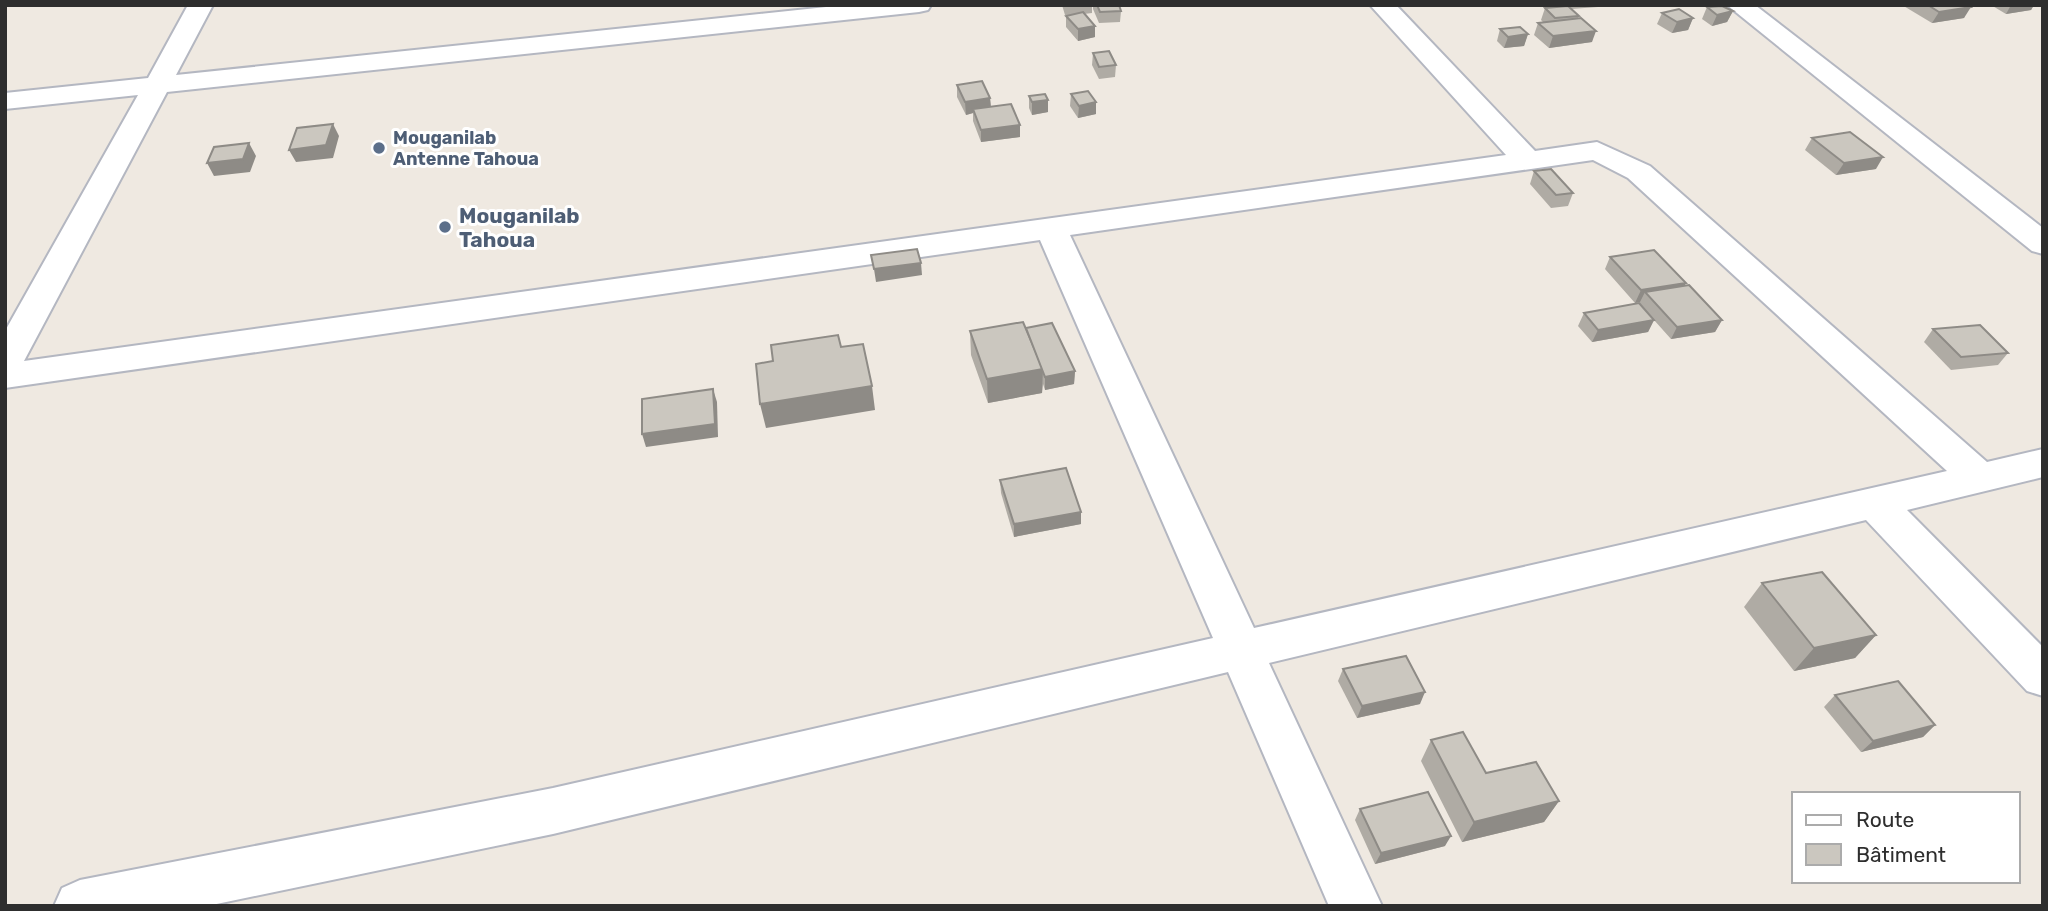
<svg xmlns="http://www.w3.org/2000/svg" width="2048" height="911" viewBox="0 0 2048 911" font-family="Rubik,sans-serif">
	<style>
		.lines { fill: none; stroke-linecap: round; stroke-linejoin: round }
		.minor-casing { stroke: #b4b7c1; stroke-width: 4 }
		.minor { fill: #fff; fill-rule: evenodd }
		.wall { fill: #afaba4 }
		.shaded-wall { fill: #8e8b86 }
		.building { fill: #cbc7bf; stroke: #8e8b86; stroke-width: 2 }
		.service-dot { fill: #5c6f8a; stroke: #fff; stroke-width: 2.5 }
		.labels { text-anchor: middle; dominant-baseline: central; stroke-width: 6; stroke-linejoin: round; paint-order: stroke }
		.far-service-label { font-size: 18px; font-weight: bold; fill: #4e5e75; stroke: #fff; text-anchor: start }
		.service-label { font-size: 21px; font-weight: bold; fill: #4e5e75; stroke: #fff; text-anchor: start }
	</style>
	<rect width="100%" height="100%" fill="#efe9e1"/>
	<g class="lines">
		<defs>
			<g id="minor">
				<path d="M188,5H213L176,75L845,5H931L928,10L919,12L167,92L24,361L1506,155L1370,5H1396L1535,151L1597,142L1650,166L1987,462L2043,449V477L1907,510L2043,647V696L2027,691L1866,520L1269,663L1382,906H1329L1228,672L553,834L207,906H54L62,888L80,880L553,788L1213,638L1040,240L5,388V331L138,95L5,109V93L148,78ZM1593,160L1628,178L1947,471L1254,628L1070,235Z"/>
				<path d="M1727,5H1755L2043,228V254L2032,251Z"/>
			</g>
		</defs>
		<use href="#minor" class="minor-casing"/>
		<use href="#minor" class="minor"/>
	</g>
	<g class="wall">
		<path d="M1062,5H1092V13L1084,14L1095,26V37L1078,41L1066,27V16L1071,15H1065Z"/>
		<path d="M1093,5H1119L1121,11L1120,22L1099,23L1093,9Z"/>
		<path d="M1550,5H1599L1598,7L1571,9L1579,16L1578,18L1592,42L1549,48L1534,35L1538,23H1544L1541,20L1545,8H1552Z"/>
		<path d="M1902,5H1969L1964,18L1932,23Z"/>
		<path d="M1991,5H2034L2031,10L2006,14Z"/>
		<path d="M1707,7L1733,11L1727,22L1712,26L1702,19Z"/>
		<path d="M1662,13L1693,18L1688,30L1672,33L1657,24Z"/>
		<path d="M1500,29L1528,34L1524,46L1504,48L1497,41Z"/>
		<path d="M1093,53L1116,65L1115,77L1099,79L1092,65Z"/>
		<path d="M957,85L990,98L991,106L1020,125V137L981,142L973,121V113L966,115L957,97Z"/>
		<path d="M1071,94L1096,114L1078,118L1070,106Z"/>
		<path d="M1029,96L1048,112L1032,115L1029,108Z"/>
		<path d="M1812,138L1876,169L1836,175L1805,150Z"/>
		<path d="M1534,171L1573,193L1568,206L1551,208L1530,184Z"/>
		<path d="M1610,257L1686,283L1684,286L1722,320L1715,332L1671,339L1654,320L1648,332L1592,342L1578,326L1584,313L1639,304L1640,302L1635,303L1605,269Z"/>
		<path d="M1026,328L1075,371L1074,384L1045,390L1043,384L1042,393L988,403L971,355L970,331Z"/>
		<path d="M1933,329L2008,353L1998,365L1951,370L1924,342Z"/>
		<path d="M1000,480L1081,524L1014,537L1001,493Z"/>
		<path d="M1762,583L1876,635L1855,658L1794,671L1744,607Z"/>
		<path d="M1343,669L1420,704L1357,718L1338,681Z"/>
		<path d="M1835,695L1935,725L1923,737L1861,752L1824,707Z"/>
		<path d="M1431,740L1486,773L1559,801L1544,822L1462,842L1421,761Z"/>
		<path d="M1360,809L1445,846L1375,864L1355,820Z"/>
	</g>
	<g class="shaded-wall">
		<path d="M2011,5H2034L2031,10L2006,14Z"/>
		<path d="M1971,7L1964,18L1932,23L1939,12Z"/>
		<path d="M1733,11L1727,22L1712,26L1717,15Z"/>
		<path d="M1693,18L1688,30L1672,33L1677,22Z"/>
		<path d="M1095,26V37L1078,41V29Z"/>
		<path d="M1596,31L1592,42L1549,48L1553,36Z"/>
		<path d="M1528,34L1524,46L1504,48L1508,37Z"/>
		<path d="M990,98L991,111L973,109V113L966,115L965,102Z"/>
		<path d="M1048,100V112L1032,115V102Z"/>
		<path d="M1096,102V114L1078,118L1079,106Z"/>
		<path d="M333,124L339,136L333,158L296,162L289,150Z"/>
		<path d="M1020,125V137L981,142V130Z"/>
		<path d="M249,143L256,156L250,172L214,176L207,163Z"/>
		<path d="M1883,157L1876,169L1836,175L1844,163Z"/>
		<path d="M921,263L922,275L876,282L874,269Z"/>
		<path d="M1686,283L1679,296L1645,292L1640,302L1635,303L1641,290Z"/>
		<path d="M1654,320L1648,332L1592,342L1598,330Z"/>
		<path d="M1722,320L1715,332L1671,339L1677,327Z"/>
		<path d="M1043,369L1042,393L988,403L987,379Z"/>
		<path d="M1075,371L1074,384L1045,390V377Z"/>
		<path d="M872,386L875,410L766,428L760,404Z"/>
		<path d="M713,389L717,402L718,437L646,447L642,434Z"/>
		<path d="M1081,512V524L1014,537V524Z"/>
		<path d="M1876,635L1855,658L1794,671L1814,648Z"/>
		<path d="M1425,692L1420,704L1357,718L1362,706Z"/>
		<path d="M1935,725L1923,737L1861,752L1873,741Z"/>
		<path d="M1559,801L1544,822L1462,842L1474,822Z"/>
		<path d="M1451,836L1445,846L1375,864L1381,853Z"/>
	</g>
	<g class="building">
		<path d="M1097,5H1119L1121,11L1100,12Z"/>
		<path d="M1928,5H1969L1971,7L1939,12Z"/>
		<path d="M1568,6L1579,16L1555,18L1545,8Z"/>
		<path d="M1722,6L1733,11L1717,15L1707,7Z"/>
		<path d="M1679,9L1693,18L1677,22L1662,13Z"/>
		<path d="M1083,12L1095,26L1078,29L1066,16Z"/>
		<path d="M1581,18L1596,31L1553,36L1538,23Z"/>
		<path d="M1520,27L1528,34L1508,37L1500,29Z"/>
		<path d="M1109,51L1116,65L1099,67L1093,53Z"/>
		<path d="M982,81L990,98L965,102L957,85Z"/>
		<path d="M1088,91L1096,102L1079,106L1071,94Z"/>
		<path d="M1045,94L1048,100L1032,102L1029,96Z"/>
		<path d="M1011,104L1020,125L981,130L973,109Z"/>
		<path d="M333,124L326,145L289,150L297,128Z"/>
		<path d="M1850,132L1883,157L1844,163L1812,138Z"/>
		<path d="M249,143L243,159L207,163L214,147Z"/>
		<path d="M1551,169L1573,193L1556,195L1534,171Z"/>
		<path d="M917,249L921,263L874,269L871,255Z"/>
		<path d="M1654,250L1686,283L1641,290L1610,257Z"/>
		<path d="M1689,285L1722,320L1677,327L1645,292Z"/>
		<path d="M1639,303L1654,320L1598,330L1584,313Z"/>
		<path d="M1023,322L1043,369L987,379L970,331Z"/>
		<path d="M1052,323L1075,371L1045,377L1026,328Z"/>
		<path d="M1980,325L2008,353L1961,357L1933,329Z"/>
		<path d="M838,335L841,347L863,344L872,386L760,404L756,364L773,361L771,345Z"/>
		<path d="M713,389L715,424L642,434V399Z"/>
		<path d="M1066,468L1081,512L1014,524L1000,480Z"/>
		<path d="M1822,572L1876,635L1814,648L1762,583Z"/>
		<path d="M1406,656L1425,692L1362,706L1343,669Z"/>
		<path d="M1898,681L1935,725L1873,741L1835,695Z"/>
		<path d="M1463,732L1486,773L1536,762L1559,801L1474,822L1431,740Z"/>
		<path d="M1428,792L1451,836L1381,853L1360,809Z"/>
	</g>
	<g class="service-dot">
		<circle cx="379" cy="148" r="7"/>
		<circle cx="445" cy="227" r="7"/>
	</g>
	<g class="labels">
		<g class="far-service-label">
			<text x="393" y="138">Mouganilab<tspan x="393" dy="21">Antenne Tahoua</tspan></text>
		</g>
		<g class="service-label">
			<text x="459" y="215">Mouganilab<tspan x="459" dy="24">Tahoua</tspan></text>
		</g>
	</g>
	<rect width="2048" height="911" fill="none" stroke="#2e2e2e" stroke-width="14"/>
	<rect x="1792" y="792" width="228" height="91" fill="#ffffff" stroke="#ababab" stroke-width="2"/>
	<rect x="1806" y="815" width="35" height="10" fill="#ffffff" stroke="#ababab" stroke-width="2"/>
	<text x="1856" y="827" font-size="21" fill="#2e2e2e">Route</text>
	<rect x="1806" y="844" width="35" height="21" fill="#cbc7bf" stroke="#ababab" stroke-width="2"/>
	<text x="1856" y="862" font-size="21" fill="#2e2e2e">Bâtiment</text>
</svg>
